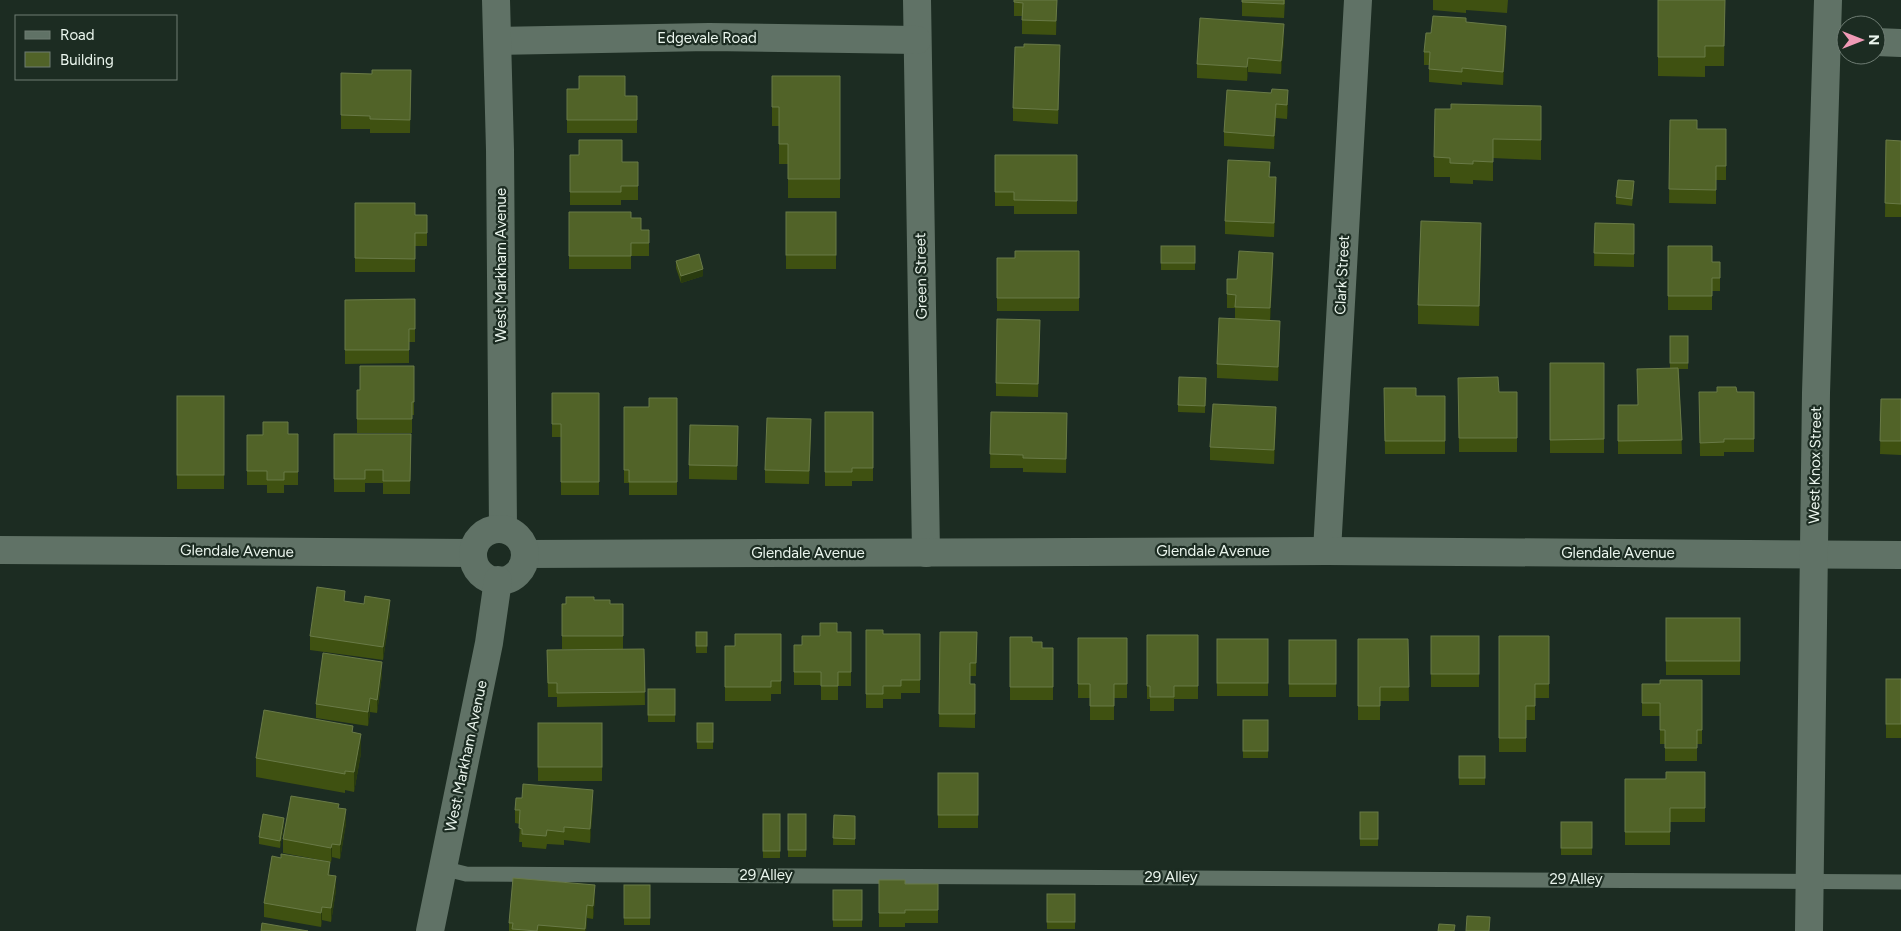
<svg xmlns="http://www.w3.org/2000/svg" width="1901" height="931" viewBox="0 0 1901 931" font-family="Figtree,sans-serif">
	<style>
		.lines { fill: none; stroke-linecap: round; stroke-linejoin: round }
		.service { stroke: #607266; stroke-width: 15 }
		.minor { stroke: #607266; stroke-width: 28 }
		.tertiary { stroke: #607266; stroke-width: 28 }
		.wall { fill: #3f5111 }
		.shaded-wall { fill: #293b0e }
		.building { fill: #516328; stroke: #697a47 }
		.labels { text-anchor: middle; dominant-baseline: central; stroke-width: 4.5; stroke-linejoin: round; paint-order: stroke }
		.street-label { font-size: 15px; fill: #eaf5ed; stroke: #1c2c22 }
	</style>
	<rect width="100%" height="100%" fill="#1c2c22"/>
	<g class="lines">
		<path class="service" d="M442,868L466,874L1901,882"/>
		<g class="minor">
			<path d="M917,0L926,553"/>
			<path d="M498,41L709,37L917,40"/>
			<path d="M1876,42L1901,43"/>
			<path d="M0,550L473,553"/>
			<path d="M1327,551L1358,0"/>
			<path d="M525,554L1327,551L1901,555"/>
			<path d="M1809,931L1816,393L1828,0"/>
		</g>
		<g class="tertiary">
			<path d="M496,0L500,150L503,529"/>
			<circle cx="499" cy="555" r="26"/>
			<path d="M430,931L489,643L498,580"/>
		</g>
	</g>
	<g class="wall">
		<path d="M1014,0H1057L1056,35L1022,34V16H1014Z"/>
		<path d="M1242,0H1285L1284,18L1242,16Z"/>
		<path d="M1433,0H1508L1507,13L1466,10V13L1433,10Z"/>
		<path d="M1658,0H1725L1724,66H1705V77L1658,76Z"/>
		<path d="M1466,22L1506,39L1503,85L1462,82V85L1429,82V65H1424V52L1431,33Z"/>
		<path d="M1284,38L1281,74L1248,72L1247,81L1197,78V64Z"/>
		<path d="M1060,58L1058,124L1013,121V108Z"/>
		<path d="M411,70L410,133H370V129H341V73L372,74Z"/>
		<path d="M772,76H840V198H788V164H779V126H772Z"/>
		<path d="M567,89L625,96H637V133H567Z"/>
		<path d="M1227,90L1288,103L1287,119L1276,118L1274,149L1224,146V132Z"/>
		<path d="M1541,106V160L1493,158V181L1473,180V184L1450,183V177H1434V157L1451,109Z"/>
		<path d="M1670,120L1697,129H1726V180H1716V204L1669,203Z"/>
		<path d="M1886,140L1901,141V217H1885Z"/>
		<path d="M570,155L622,162H638V200H621V205H570Z"/>
		<path d="M995,155H1077V214H1014V206H995Z"/>
		<path d="M1270,177L1276,191L1274,237L1225,234V221Z"/>
		<path d="M1634,188L1632,206L1616,204V197Z"/>
		<path d="M355,203L415,215H427V246H415V272H355Z"/>
		<path d="M569,212L631,218L641,230H649V256H631V269H569Z"/>
		<rect x="786" y="212" width="50" height="57"/>
		<path d="M1595,223L1634,224V267L1594,266Z"/>
		<path d="M1481,242L1479,326L1418,324V305Z"/>
		<rect x="1161" y="246" width="34" height="24"/>
		<path d="M1668,246L1712,262H1720V291H1712V310H1668Z"/>
		<path d="M1079,251V311H997V258H1015Z"/>
		<path d="M676,261L703,276L681,283L676,268Z"/>
		<path d="M1273,267L1270,321L1280,335L1278,381L1217,378V364L1235,319V308H1227V279H1237Z"/>
		<path d="M415,299V342H409V363L345,364V300Z"/>
		<path d="M1040,334L1038,397L996,396V383Z"/>
		<path d="M1670,336H1688V369H1679L1682,454H1618V405H1637L1670,368Z"/>
		<rect x="1550" y="363" width="54" height="90"/>
		<path d="M414,366V415H412V433H357V390H360Z"/>
		<path d="M1206,378L1205,413L1178,412V405Z"/>
		<path d="M1458,378L1499,392H1517V452H1459Z"/>
		<path d="M1384,388L1416,396H1445V454H1385Z"/>
		<path d="M1699,392H1754V452H1724V456H1700Z"/>
		<path d="M552,393H599V495H561V437H552Z"/>
		<rect x="177" y="396" width="47" height="93"/>
		<path d="M677,398V495H629V483H624V407H649Z"/>
		<path d="M1881,399H1901V455L1880,454Z"/>
		<path d="M825,412H873V481H852V486H825Z"/>
		<path d="M991,412L1067,413L1066,473L1023,472V468H990Z"/>
		<path d="M1276,420L1274,464L1210,460V447Z"/>
		<path d="M738,426L737,480L689,479V465Z"/>
		<path d="M811,433L809,484L765,483V470Z"/>
		<path d="M298,434V485H284V493H267V485H247V435Z"/>
		<path d="M334,434H411L410,494H383V483H365V492H334Z"/>
		<path d="M594,600L610,604H623V649H562V604Z"/>
		<path d="M390,613L383,660L310,650V636Z"/>
		<rect x="1666" y="618" width="74" height="57"/>
		<path d="M866,630L883,634H920V693H901V699H883V708H866Z"/>
		<rect x="696" y="632" width="11" height="21"/>
		<path d="M837,632H851V686H838V700H821V685H794V645H802L820,636Z"/>
		<path d="M940,632H977L976,676H970V684H975V728L939,727Z"/>
		<path d="M781,634V694H771V701H725V646H735Z"/>
		<path d="M1147,635H1198V699H1174V711H1150V699H1147Z"/>
		<rect x="1431" y="636" width="48" height="51"/>
		<path d="M1499,636H1549V698H1535V720H1526V752H1499Z"/>
		<path d="M1010,637L1032,642L1042,648H1053V700H1010Z"/>
		<path d="M1078,638H1127V698H1114V720H1090V698H1078Z"/>
		<rect x="1217" y="639" width="51" height="57"/>
		<path d="M1358,639H1408L1409,701H1380V720H1358Z"/>
		<rect x="1289" y="640" width="47" height="57"/>
		<path d="M644,649L645,705L557,707V697H548L547,650Z"/>
		<path d="M382,675L377,713L370,712L368,726L316,718V704Z"/>
		<rect x="1886" y="679" width="15" height="59"/>
		<path d="M1702,680V744H1697V761H1665V744H1660V716H1642V684H1660Z"/>
		<rect x="648" y="689" width="27" height="33"/>
		<rect x="1243" y="720" width="25" height="38"/>
		<rect x="538" y="723" width="64" height="58"/>
		<rect x="697" y="723" width="16" height="26"/>
		<path d="M353,733L361,753L354,792L345,790V793L256,777V758Z"/>
		<rect x="1459" y="756" width="26" height="29"/>
		<path d="M1705,772V822H1670V845H1625V779H1666Z"/>
		<rect x="938" y="773" width="40" height="55"/>
		<path d="M593,803L590,843L564,840V845L547,844L546,849L522,847V842H519L520,824L515,823V810Z"/>
		<path d="M339,808L346,823L340,859L332,857L331,862L283,853V839Z"/>
		<rect x="1360" y="812" width="18" height="34"/>
		<rect x="763" y="814" width="17" height="44"/>
		<rect x="788" y="814" width="18" height="43"/>
		<path d="M834,815L855,816V845H833Z"/>
		<rect x="1561" y="822" width="31" height="33"/>
		<path d="M284,825L280,848L259,844V837Z"/>
		<path d="M330,875L336,890L331,922L322,920L321,927L264,917V903Z"/>
		<path d="M879,880L905,884H938V923H905V927H879Z"/>
		<rect x="624" y="885" width="26" height="40"/>
		<rect x="833" y="890" width="29" height="37"/>
		<rect x="1047" y="894" width="28" height="35"/>
		<path d="M595,898L593,919L587,918L586,931H509V923Z"/>
	</g>
	<g class="shaded-wall">
		<path d="M1284,24V38L1281,74V61Z"/>
		<path d="M1506,26V39L1503,85V72Z"/>
		<path d="M1248,58V72L1247,81V67Z"/>
		<path d="M1288,90V103L1287,119V105Z"/>
		<path d="M1276,104V118L1274,149V136Z"/>
		<path d="M1276,177V191L1274,237V223Z"/>
		<path d="M1481,223V242L1479,326V306Z"/>
		<path d="M1273,253V267L1270,322V308Z"/>
		<path d="M703,269V276L681,283V276Z"/>
		<path d="M1280,321V335L1278,381V367Z"/>
		<path d="M1276,407V420L1274,464V450Z"/>
		<path d="M390,600V613L383,660V647Z"/>
		<path d="M382,662V675L377,713V700Z"/>
		<path d="M370,698V712L368,726V712Z"/>
		<path d="M361,734V753L354,792V772Z"/>
		<path d="M593,790V803L590,843V829Z"/>
		<path d="M346,809V823L340,859V845Z"/>
		<path d="M284,818V825L280,848V841Z"/>
		<path d="M332,844V857L331,862V848Z"/>
		<path d="M330,862V876L328,875Z"/>
		<path d="M336,876V890L331,922V908Z"/>
		<path d="M595,885V898L593,919V906Z"/>
		<path d="M587,905V918L586,931H585Z"/>
		<path d="M322,907V920L321,927V913Z"/>
	</g>
	<g class="building">
		<path d="M1014,0H1057L1056,21L1022,20L1023,3L1014,2Z"/>
		<path d="M1242,0H1284V4L1242,2Z"/>
		<path d="M1658,0H1725L1724,46H1705V57H1658Z"/>
		<path d="M1433,16L1466,18V22L1506,26L1503,72L1462,68V72L1429,69L1430,52H1424L1426,33H1431Z"/>
		<path d="M1200,18L1284,24L1281,61L1248,58L1247,67L1197,64Z"/>
		<path d="M1024,44L1060,45L1058,110L1013,108L1015,47H1024Z"/>
		<path d="M372,70H411L410,120L370,119V116L341,115V73L372,74Z"/>
		<path d="M579,76H625V96H637V120H567V89H579Z"/>
		<path d="M772,76H840V179H788V144H779V107H772Z"/>
		<path d="M1272,89L1288,90L1287,105L1276,104L1274,136L1224,132L1227,90L1271,93Z"/>
		<path d="M1451,104L1541,106V140L1493,139V162L1473,161V164L1450,163V158L1434,157L1435,109H1451Z"/>
		<path d="M1670,120H1697V129H1726V166H1716V190L1669,189Z"/>
		<path d="M579,140H622V162H638V186H621V192H570V155H579Z"/>
		<path d="M1886,140L1901,141V204L1885,203Z"/>
		<path d="M995,155H1077V201L1014,200V192H995Z"/>
		<path d="M1228,160L1270,162L1269,177H1276L1274,223L1225,221Z"/>
		<path d="M1618,180L1634,181L1632,199L1616,197Z"/>
		<path d="M355,203H415V215H427V233H415V259L355,258Z"/>
		<path d="M569,212H631V218H641V230H649V243H631V256H569Z"/>
		<rect x="786" y="212" width="50" height="43"/>
		<path d="M1421,221L1481,223L1479,306L1418,305Z"/>
		<path d="M1595,223L1634,224V254L1594,253Z"/>
		<rect x="1161" y="246" width="34" height="17"/>
		<path d="M1668,246H1712V262H1720V278H1712V296H1668Z"/>
		<path d="M1015,251H1079V298H997V258H1015Z"/>
		<path d="M1239,251L1273,253L1270,308L1235,307L1236,295L1227,294V279H1237Z"/>
		<path d="M699,254L703,269L681,276L676,261Z"/>
		<path d="M415,299V329H409V350H345V300Z"/>
		<path d="M1219,318L1280,321L1278,367L1217,364Z"/>
		<path d="M997,319L1040,320L1038,384L996,383Z"/>
		<rect x="1670" y="336" width="18" height="27"/>
		<path d="M1550,363H1604V439L1550,440Z"/>
		<path d="M360,366H414V402H412V419H357V390H360Z"/>
		<path d="M1678,368L1682,440L1618,441V405H1638L1637,369Z"/>
		<path d="M1179,377L1206,378L1205,406L1178,405Z"/>
		<path d="M1498,377L1499,392H1517V438H1459L1458,378Z"/>
		<path d="M1717,387H1736L1737,392H1754V439H1724V442L1700,443L1699,392H1717Z"/>
		<path d="M1384,388H1416V396H1445V441H1385Z"/>
		<path d="M552,393H599V482H561V424H552Z"/>
		<rect x="177" y="396" width="47" height="79"/>
		<path d="M649,398H677V482H629V470H624V407H649Z"/>
		<path d="M1881,399H1901V441H1880Z"/>
		<path d="M1213,404L1276,407L1274,450L1210,447Z"/>
		<path d="M825,412H873V468H852V472H825Z"/>
		<path d="M991,412L1067,413L1066,459L1023,458V455L990,454Z"/>
		<path d="M767,418L811,419L809,471L765,470Z"/>
		<path d="M263,422H288V434H298V472H284V480H267V471H247V435H263Z"/>
		<path d="M690,425L738,426L737,466L689,465Z"/>
		<path d="M334,434H411L410,481H383V470H365V479H334Z"/>
		<path d="M317,587L345,591L344,601L364,604L365,596L390,600L383,647L310,636Z"/>
		<path d="M566,597H594V600H610V604H623V636H562V604H566Z"/>
		<rect x="1666" y="618" width="74" height="43"/>
		<path d="M820,623H837V632H851V672H838V686H821V672H794V645H802V636H820Z"/>
		<path d="M866,630H883V634H920V680H901V686H883V694H866Z"/>
		<rect x="696" y="632" width="11" height="14"/>
		<path d="M940,632H977L976,663H970V684H975V714H939Z"/>
		<path d="M735,634H781V681H771V687H725V646H735Z"/>
		<path d="M1147,635H1198V686H1174V697H1150V686H1147Z"/>
		<rect x="1431" y="636" width="48" height="38"/>
		<path d="M1499,636H1549V684H1535V706H1526V738H1499Z"/>
		<path d="M1010,637H1032V642H1042V648H1053V687H1010Z"/>
		<path d="M1078,638H1127V684H1114V706H1090V684H1078Z"/>
		<rect x="1217" y="639" width="51" height="44"/>
		<path d="M1358,639H1408L1409,687H1380V706H1358Z"/>
		<rect x="1289" y="640" width="47" height="44"/>
		<path d="M644,649L645,692L557,693V683H548L547,650Z"/>
		<path d="M323,653L382,662L377,700L370,698L368,712L316,704Z"/>
		<rect x="1886" y="679" width="15" height="45"/>
		<path d="M1660,680H1702V730H1697V748H1665V730H1660V703H1642V684H1660Z"/>
		<rect x="648" y="689" width="27" height="26"/>
		<path d="M264,710L353,726L352,732L361,734L354,772L345,771V774L256,758Z"/>
		<rect x="1243" y="720" width="25" height="31"/>
		<rect x="538" y="723" width="64" height="44"/>
		<rect x="697" y="723" width="16" height="19"/>
		<rect x="1459" y="756" width="26" height="22"/>
		<path d="M1666,772H1705V808H1670V832H1625V779H1666Z"/>
		<rect x="938" y="773" width="40" height="42"/>
		<path d="M523,784L593,790L590,829L564,827V832L547,830L546,836L522,834V829L519,828L520,810H515L516,798H522Z"/>
		<path d="M291,796L339,804L338,808L346,809L340,845L332,844L331,848L283,839Z"/>
		<rect x="1360" y="812" width="18" height="27"/>
		<path d="M263,814L284,818L280,841L259,837Z"/>
		<rect x="763" y="814" width="17" height="37"/>
		<rect x="788" y="814" width="18" height="36"/>
		<path d="M834,815L855,816V839L833,838Z"/>
		<rect x="1561" y="822" width="31" height="26"/>
		<path d="M281,854L330,862L328,875L336,876L331,908L322,907L321,913L264,903L272,856L281,858Z"/>
		<path d="M513,878L595,885L593,906L587,905L585,929L538,925L537,931L512,929L513,923H509Z"/>
		<path d="M879,880H905V884H938V910H905V913H879Z"/>
		<rect x="624" y="885" width="26" height="33"/>
		<rect x="833" y="890" width="29" height="30"/>
		<rect x="1047" y="894" width="28" height="28"/>
		<path d="M1467,916L1490,917L1489,931H1466Z"/>
		<path d="M262,923L308,931H261Z"/>
		<path d="M1439,924L1455,925L1454,931H1438Z"/>
	</g>
	<g class="labels">
		<g class="street-label">
			<text x="707" y="38">Edgevale Road</text>
			<text transform="translate(501 265) rotate(-90)">West Markham Avenue</text>
			<text transform="translate(1342 275) rotate(-87)">Clark Street</text>
			<text transform="translate(921 276) rotate(-91)">Green Street</text>
			<text transform="translate(1815 465) rotate(-89)">West Knox Street</text>
			<text transform="translate(237 551) rotate(1)">Glendale Avenue</text>
			<text x="1213" y="551">Glendale Avenue</text>
			<text x="808" y="553">Glendale Avenue</text>
			<text x="1618" y="553">Glendale Avenue</text>
			<text transform="translate(466 756) rotate(-78)">West Markham Avenue</text>
			<text x="766" y="875">29 Alley</text>
			<text x="1171" y="877">29 Alley</text>
			<text x="1576" y="879">29 Alley</text>
		</g>
	</g>
	<rect x="15" y="15" width="162" height="65" fill="#1c2c22" stroke="#6e7c73"/>
	<rect x="25" y="31" width="25" height="8" fill="#607266" stroke="#6e7c73"/>
	<text x="60" y="40" font-size="15" fill="#eaf5ed">Road</text>
	<rect x="25" y="52" width="25" height="15" fill="#516328" stroke="#6e7c73"/>
	<text x="60" y="65" font-size="15" fill="#eaf5ed">Building</text>
	<g transform="translate(1861 40) rotate(90)"><circle r="24" fill="#1c2c22" stroke="#6e7c73"/>
	<path d="M0-4L9 19L0 12L-9 19Z" fill="#f09ab6"/>
	<text y="-8" font-size="14" font-weight="bold" text-anchor="middle" fill="#eaf5ed">N</text>
	</g>
</svg>
